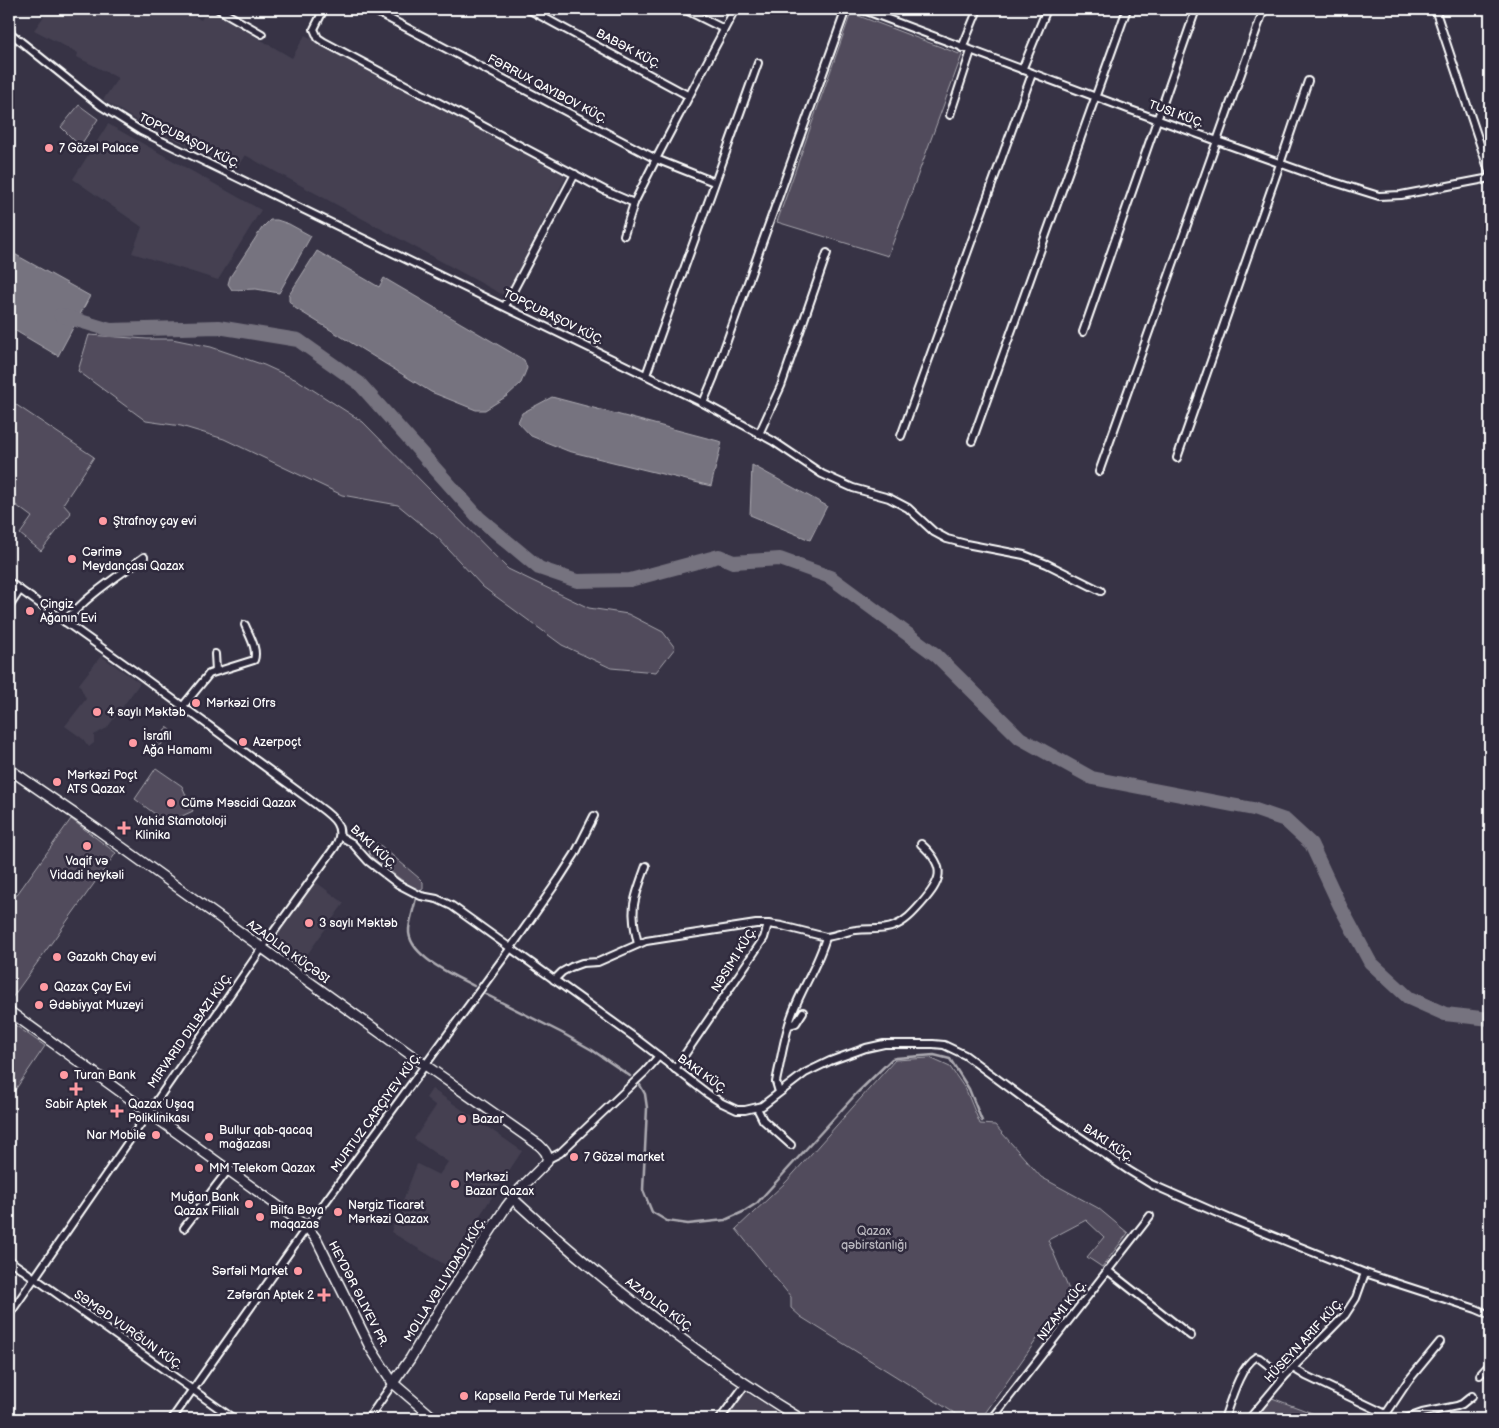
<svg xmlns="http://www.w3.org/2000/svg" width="1499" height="1428" viewBox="0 0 1499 1428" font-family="'Balsamiq Sans',sans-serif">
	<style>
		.built { fill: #444051 }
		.green { fill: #514c5c; stroke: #a8a6ae }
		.water { fill: #76737f; stroke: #adabb2 }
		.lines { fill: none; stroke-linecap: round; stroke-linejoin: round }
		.stream { stroke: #adabb2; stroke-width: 2.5 }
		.river { stroke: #76737f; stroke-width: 14 }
		.street-casing { stroke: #fff; stroke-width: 10 }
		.secondary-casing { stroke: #fff; stroke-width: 12 }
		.street { stroke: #2f2a3d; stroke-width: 6 }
		.secondary { stroke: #2f2a3d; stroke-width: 9 }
		.poi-dot { fill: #ff9aa2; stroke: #2f2a3d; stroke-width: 2 }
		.labels { text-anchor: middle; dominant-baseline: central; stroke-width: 5; stroke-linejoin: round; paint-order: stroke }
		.street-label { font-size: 12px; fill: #fff; stroke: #2f2a3d }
		.poi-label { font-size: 12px; fill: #fff; stroke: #2f2a3d; text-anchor: start }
		.park-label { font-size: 12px; fill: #b9b7be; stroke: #2f2a3d }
	</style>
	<rect width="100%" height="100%" fill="#373345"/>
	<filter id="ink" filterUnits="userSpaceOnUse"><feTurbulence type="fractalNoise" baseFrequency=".02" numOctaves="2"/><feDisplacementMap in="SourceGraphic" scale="10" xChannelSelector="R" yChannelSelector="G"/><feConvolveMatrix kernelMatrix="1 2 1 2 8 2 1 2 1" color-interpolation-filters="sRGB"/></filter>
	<g filter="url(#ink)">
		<g class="built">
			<path d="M49,9H182L201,20L208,9L292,58L305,35L567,175L505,296L245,155L236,169L141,123L103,100L118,78L77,57L78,53L34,30Z"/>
			<path d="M108,124L261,210L218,280L132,253L142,227L73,179Z"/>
			<path d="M101,656L140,683L107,728L94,735V743L89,747L83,739L65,726L86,699L79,684Z"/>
			<path d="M316,882L344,903L301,963L273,942Z"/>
			<path d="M432,1089L522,1151L447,1266L391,1232L417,1164L439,1175L448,1162L414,1139L436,1106L426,1098Z"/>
			<path d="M745,1392L789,1419H725Z"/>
		</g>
		<g class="green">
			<path d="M851,13L962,55L888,256L777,222Z"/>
			<path d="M79,105L98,119L80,146L61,127Z"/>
			<path d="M89,335L147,339H172L211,347L264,365L299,381L363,422L508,569L589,608L628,614L663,632L675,648L656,672L611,668L562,645L483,587L437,537L398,505L342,495L224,439L181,426L146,421L78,371Z"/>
			<path d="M9,400L94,457L63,504L71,513L41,551L20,534L32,517L9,500Z"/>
			<path d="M167,727L171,730L153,757L149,754Z"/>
			<path d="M156,768L182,786L193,811L167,823L135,799Z"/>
			<path d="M71,819L116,853L9,1002V898L13,900Z"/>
			<path d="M370,843H375L380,845L419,878L423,882V889L420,891H416L370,856L368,847Z"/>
			<path d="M9,1021L45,1046L9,1099Z"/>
			<path d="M930,1058L950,1067L966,1090L980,1124L995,1125L1041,1177L1098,1208L1128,1233L1102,1267L1087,1257L1104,1237L1086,1220L1048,1240L1070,1292L981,1419H964L801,1317L791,1308V1297L736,1229L786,1182L895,1060Z"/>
			<path d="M1272,1398L1328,1419H1256Z"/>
		</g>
		<g class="water">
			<path d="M277,220L289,224L311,236L279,293L256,289L232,290L228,284L230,277L262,228L270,220Z"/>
			<path d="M9,251L90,296L58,356L9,327Z"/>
			<path d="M317,251L379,287L384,278L524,360L527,368L521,383L507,396L485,410H476L431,392L295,308L289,301V295Z"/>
			<path d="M552,397L722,442L711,486L568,451L531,436L518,422L522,413Z"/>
			<path d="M752,465L827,506L810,540L750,515Z"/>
		</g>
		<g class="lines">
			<g class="stream">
				<path d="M416,898C414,908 410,919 409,929C407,956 454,975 474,986"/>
				<path d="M485,994L562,1033L592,1050L630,1076"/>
				<path d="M640,1085L645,1094L647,1108L643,1190L652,1212L667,1221L688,1224L725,1220L743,1212L757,1203L856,1094L892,1059L896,1058L934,1055L950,1059L969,1089L982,1121"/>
			</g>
			<path class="river" d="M60,315L110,330L218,327L298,340L359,383L479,518L539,568L577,581L630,580L719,556L733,562L780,559L830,577L936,655L1020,738L1092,778L1253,809L1285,820L1311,844L1340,906L1370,962L1409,998L1445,1014L1490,1019"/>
			<defs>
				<g id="street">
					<path d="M218,9L262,34"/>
					<path d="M324,9L314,29L318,38L324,42L606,191L634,203"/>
					<path d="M371,9L656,159L714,182"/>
					<path d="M528,9L689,96"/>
					<path d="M684,9L724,29"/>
					<path d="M861,9L1128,109L1321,178L1379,196L1401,195L1490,178"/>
					<path d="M1435,9L1490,174"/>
					<path d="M9,32L101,106L141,131L703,403L773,441L822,474L853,488L889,498L908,508L934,532L947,539L966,544L1024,555L1047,564L1101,591"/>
					<path d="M962,48L978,9"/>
					<path d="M1022,70L1047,9"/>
					<path d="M950,115L971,51"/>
					<path d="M624,235L634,203L656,159L735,9"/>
					<path d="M505,306L575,174"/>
					<path d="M1083,332L1196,9"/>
					<path d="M646,375L758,63"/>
					<path d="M703,403L714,377L846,9"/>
					<path d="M759,434L781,386L827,253"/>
					<path d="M901,436L1032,74"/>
					<path d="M972,441L1127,9"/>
					<path d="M1177,458L1280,164L1308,81"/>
					<path d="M1099,472L1264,9"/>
					<path d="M9,582L140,675L314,803C330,815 348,825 335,847L262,948L9,1315"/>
					<path d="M9,607L20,590"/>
					<path d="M65,622C87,595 117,577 144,557"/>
					<path d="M215,654L216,671"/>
					<path d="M183,706L209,674L254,660C258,649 249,635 245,625"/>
					<path d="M340,836L352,843L368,861L398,884L421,896L437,899L452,906L634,1037L708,1094L722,1103L737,1110H745L762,1106L805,1073L830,1061L866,1048L884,1044H933L944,1045L965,1055L1027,1101L1128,1170L1151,1184L1233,1220L1365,1273L1476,1309L1490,1315"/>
					<path d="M826,937C837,936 846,931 856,930C868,928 883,931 894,926C905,922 913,913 921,904C941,881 948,868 921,844"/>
					<path d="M638,944C629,908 634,899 646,866"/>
					<path d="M554,980L562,972L571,967L582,963L598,962L646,941L756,924H768"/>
					<path d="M789,1025L796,1023L803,1012"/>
					<path d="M675,1069L764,938L768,924L782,926L826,937C819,963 803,986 793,1012C785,1032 782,1055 777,1077L776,1082L779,1092"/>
					<path d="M757,1108L763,1120L791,1145"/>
					<path d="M548,1159L560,1153L645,1072L659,1056"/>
					<path d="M184,1228L228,1170"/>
					<path d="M9,1260L234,1419"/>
					<path d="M1107,1270L1191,1336"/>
					<path d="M1293,1368L1306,1376L1386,1414L1393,1419"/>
					<path d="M1480,1375L1490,1364"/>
					<path d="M1386,1414L1408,1381L1440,1342"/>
					<path d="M172,1419L307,1227L510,949L559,879L575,854L594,816"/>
					<path d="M368,1419L393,1383"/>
					<path d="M720,1419L745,1385"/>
					<path d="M992,1419L1150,1216"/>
					<path d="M1224,1419C1230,1403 1240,1366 1256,1357L1259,1358L1284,1377"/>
					<path d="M1249,1419L1284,1377L1345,1315L1356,1298L1365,1273"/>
					<path d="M1405,1419L1422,1413L1457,1406L1462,1404L1472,1396"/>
				</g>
				<g id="secondary">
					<path d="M9,769L98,830L425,1065L539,1145C544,1150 550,1155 546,1163L520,1189L506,1207L447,1297L410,1359L393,1383"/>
					<path d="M9,1011L307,1227L317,1240L370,1347L393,1383L435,1419"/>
					<path d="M512,1198C601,1280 697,1356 801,1419"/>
				</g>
			</defs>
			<use href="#street" class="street-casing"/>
			<use href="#secondary" class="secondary-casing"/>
			<use href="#street" class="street"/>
			<use href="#secondary" class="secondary"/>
		</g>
	</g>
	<g class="poi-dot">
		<circle cx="49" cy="148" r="5"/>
		<circle cx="103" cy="521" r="5"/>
		<circle cx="72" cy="559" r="5"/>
		<circle cx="30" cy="611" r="5"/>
		<circle cx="196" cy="703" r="5"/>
		<circle cx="97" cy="712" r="5"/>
		<circle cx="243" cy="742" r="5"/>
		<circle cx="133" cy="743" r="5"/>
		<circle cx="57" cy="782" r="5"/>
		<circle cx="171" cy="803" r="5"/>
		<path d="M121.5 820.5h5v5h5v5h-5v5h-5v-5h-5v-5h5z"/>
		<circle cx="87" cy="846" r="5"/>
		<circle cx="309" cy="923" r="5"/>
		<circle cx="57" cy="957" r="5"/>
		<circle cx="44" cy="987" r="5"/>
		<circle cx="39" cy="1005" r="5"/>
		<circle cx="64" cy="1075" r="5"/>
		<path d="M73.5 1081.5h5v5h5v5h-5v5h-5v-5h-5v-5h5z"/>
		<path d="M114.5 1103.5h5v5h5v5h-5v5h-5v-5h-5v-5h5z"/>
		<circle cx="462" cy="1119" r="5"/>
		<circle cx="156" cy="1135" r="5"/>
		<circle cx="209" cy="1137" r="5"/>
		<circle cx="574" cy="1157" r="5"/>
		<circle cx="199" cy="1168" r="5"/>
		<circle cx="455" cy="1184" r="5"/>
		<circle cx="249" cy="1204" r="5"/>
		<circle cx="338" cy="1212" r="5"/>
		<circle cx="260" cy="1217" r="5"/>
		<circle cx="298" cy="1271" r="5"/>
		<path d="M321.5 1287.5h5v5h5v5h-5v5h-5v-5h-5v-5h5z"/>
		<circle cx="464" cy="1396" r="5"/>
	</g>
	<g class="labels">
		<g class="street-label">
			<text transform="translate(628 49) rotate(28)">BABƏK KÜÇ.</text>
			<text transform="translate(547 89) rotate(28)">FƏRRUX QAYIBOV KÜÇ.</text>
			<text transform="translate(1176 114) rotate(20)">TUSI KÜÇ.</text>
			<text transform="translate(189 141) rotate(26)">TOPÇUBAŞOV KÜÇ.</text>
			<text transform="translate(553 317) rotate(26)">TOPÇUBAŞOV KÜÇ.</text>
			<text transform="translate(373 847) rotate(43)">BAKI KÜÇ.</text>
			<text transform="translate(288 952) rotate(36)">AZADLIQ KÜÇƏSI</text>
			<text transform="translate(734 960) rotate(-58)">NƏSIMI KÜÇ.</text>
			<text transform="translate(190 1031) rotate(-55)">MIRVARID DILBAZI KÜÇ.</text>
			<text transform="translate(702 1074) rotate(36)">BAKI KÜÇ.</text>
			<text transform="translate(376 1113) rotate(-54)">MURTUZ CARÇIYEV KÜÇ.</text>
			<text transform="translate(1108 1143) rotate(34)">BAKI KÜÇ.</text>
			<text transform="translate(445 1280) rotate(-58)">MOLLA VƏLI VIDADI KÜÇ.</text>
			<text transform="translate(358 1294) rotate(63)">HEYDƏR ƏLIYEV PR.</text>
			<text transform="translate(659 1305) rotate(37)">AZADLIQ KÜÇ.</text>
			<text transform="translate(1062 1311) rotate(-52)">NIZAMI KÜÇ.</text>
			<text transform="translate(128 1330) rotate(35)">SƏMƏD VURĞUN KÜÇ.</text>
			<text transform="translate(1304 1341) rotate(-47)">HÜSEYN ARIF KÜÇ.</text>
		</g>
		<g class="poi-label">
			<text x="59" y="148">7 Gözəl Palace</text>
			<text x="113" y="521">Ştrafnoy çay evi</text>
			<text x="82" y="552">Cərimə<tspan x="82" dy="14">Meydançası Qazax</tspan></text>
			<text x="40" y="604">Çingiz<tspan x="40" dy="14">Ağanın Evi</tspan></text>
			<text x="206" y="703">Mərkəzi Ofrs</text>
			<text x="107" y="712">4 saylı Məktəb</text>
			<text x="143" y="736">İsrafil<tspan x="143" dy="14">Ağa Hamamı</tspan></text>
			<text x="253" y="742">Azerpoçt</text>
			<text x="67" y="775">Mərkəzi Poçt<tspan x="67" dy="14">ATS Qazax</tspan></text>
			<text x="181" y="803">Cümə Məscidi Qazax</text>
			<text x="135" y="821">Vahid Stamotoloji<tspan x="135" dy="14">Klinika</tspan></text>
			<text x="87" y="861" text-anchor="middle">Vaqif və<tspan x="87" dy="14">Vidadi heykəli</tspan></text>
			<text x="319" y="923">3 saylı Məktəb</text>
			<text x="67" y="957">Gazakh Chay evi</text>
			<text x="54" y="987">Qazax Çay Evi</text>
			<text x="49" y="1005">Ədəbiyyat Muzeyi</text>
			<text x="74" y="1075">Turan Bank</text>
			<text x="76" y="1104" text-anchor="middle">Sabir Aptek</text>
			<text x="128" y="1104">Qazax Uşaq<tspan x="128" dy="14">Poliklinikası</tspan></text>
			<text x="472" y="1119">Bazar</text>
			<text x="219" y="1130">Bullur qab-qacaq<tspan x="219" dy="14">mağazası</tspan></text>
			<text x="146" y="1135" text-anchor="end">Nar Mobile</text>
			<text x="584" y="1157">7 Gözəl market</text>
			<text x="209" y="1168">MM Telekom Qazax</text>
			<text x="465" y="1177">Mərkəzi<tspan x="465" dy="14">Bazar Qazax</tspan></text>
			<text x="239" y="1197" text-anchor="end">Muğan Bank<tspan x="239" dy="14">Qazax Filialı</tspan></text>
			<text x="348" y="1205">Nərgiz Ticarət<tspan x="348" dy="14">Mərkəzi Qazax</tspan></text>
			<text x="270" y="1210">Bilfa Boya<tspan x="270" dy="14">maqazas</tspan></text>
			<text x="288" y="1271" text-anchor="end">Sərfəli Market</text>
			<text x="314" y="1295" text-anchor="end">Zəfəran Aptek 2</text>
			<text x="474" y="1396">Kapsella Perde Tul Merkezi</text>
		</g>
		<g class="park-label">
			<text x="874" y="1231">Qazax<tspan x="874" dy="14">qəbirstanlığı</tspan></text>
		</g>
	</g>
	<rect width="1499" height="1428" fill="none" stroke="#2f2a3d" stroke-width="30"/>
	<rect x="15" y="15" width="1469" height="1398" fill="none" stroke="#fff" stroke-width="2" filter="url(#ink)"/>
</svg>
